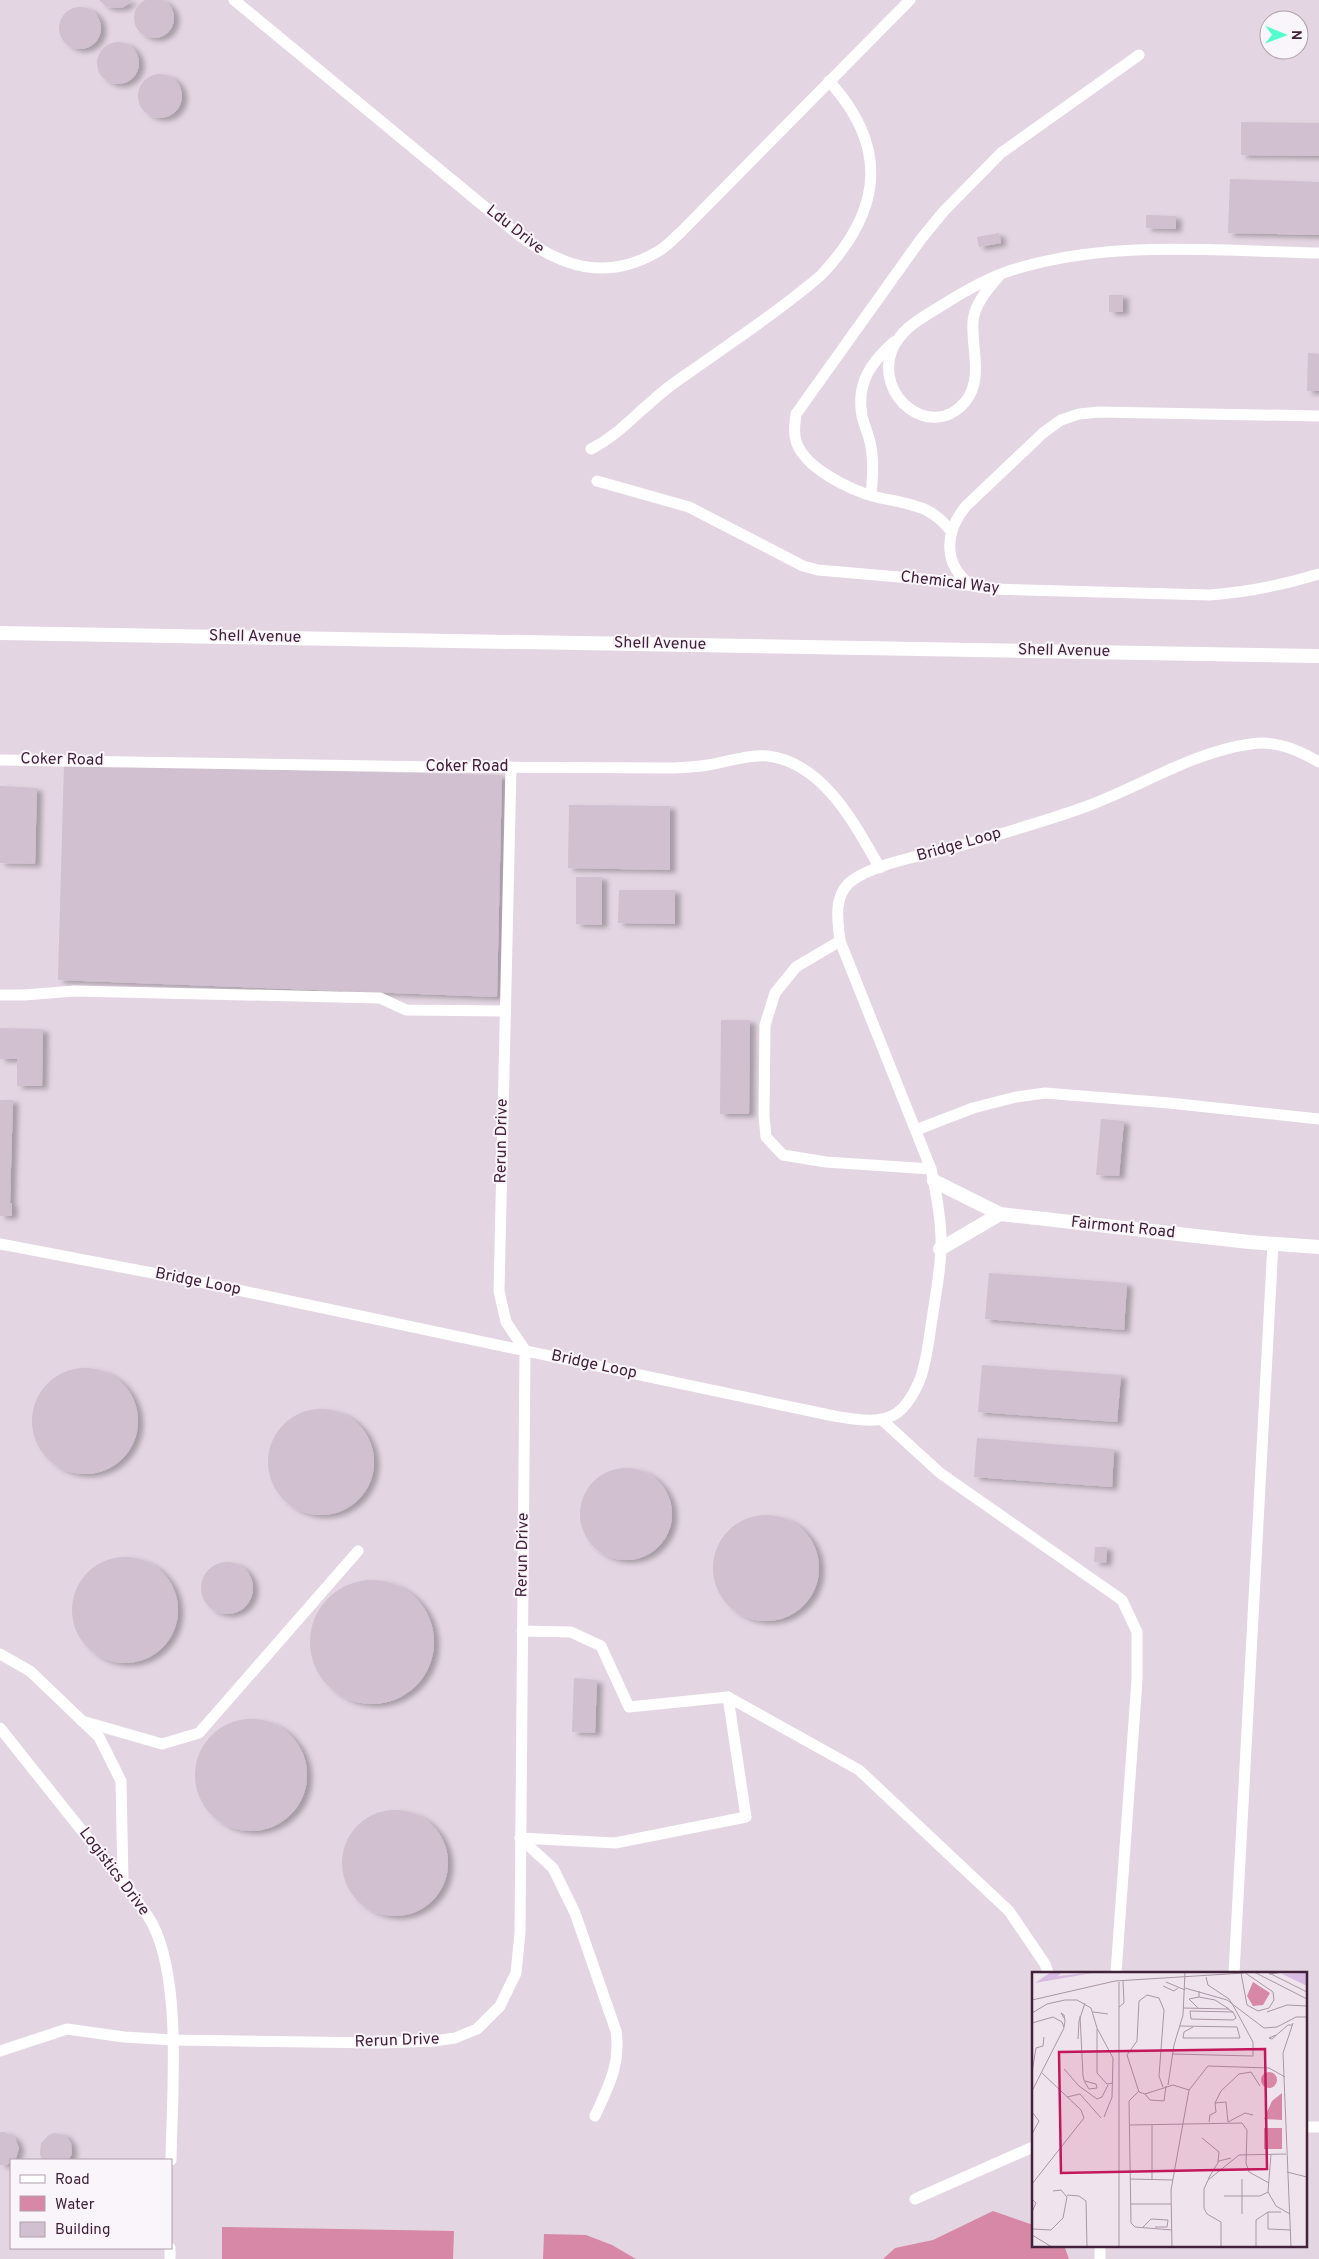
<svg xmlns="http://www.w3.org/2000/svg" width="1319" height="2259" viewBox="0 0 1319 2259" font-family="Overpass,sans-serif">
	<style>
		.built { fill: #e3d5e2; fill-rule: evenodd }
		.water { fill: #d788a6 }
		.building { fill: #d0c0d0; filter: url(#shadow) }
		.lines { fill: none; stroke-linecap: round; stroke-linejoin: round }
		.service { stroke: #fff; stroke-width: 11 }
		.minor { stroke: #fff; stroke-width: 14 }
		.tertiary { stroke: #fff; stroke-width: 14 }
		.labels { text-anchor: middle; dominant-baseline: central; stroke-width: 4; stroke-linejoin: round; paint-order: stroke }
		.street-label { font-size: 16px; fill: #42213b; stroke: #faf5fa }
		.inset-road { fill: none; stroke: #aa96a6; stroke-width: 1 }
		.view { fill: #c2185b; fill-opacity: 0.15; stroke: #c2185b; stroke-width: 2.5 }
		.inset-edge { fill: none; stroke: #42213b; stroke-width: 2.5 }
	</style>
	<defs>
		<filter id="shadow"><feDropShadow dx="5.5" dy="3" stdDeviation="2.5" flood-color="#0004"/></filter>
	</defs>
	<rect width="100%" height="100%" fill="#efe4ee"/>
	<path class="built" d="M0,0H1319V2259H0ZM1269,20H1299V50H1269ZM1033,1973H1305V2245H1033ZM11,2160H171V2248H11Z"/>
	<g class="water">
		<path d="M993,2211L1033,2225V2245H1064L1069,2259H883L895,2248L933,2240Z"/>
		<path d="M222,2227L454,2231L453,2259H222Z"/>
		<path d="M544,2234L586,2235L612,2245L636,2259H543Z"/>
	</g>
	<g class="building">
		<circle cx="154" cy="18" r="20"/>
		<path d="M99,0H132L124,7L115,8L107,7Z"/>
		<circle cx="80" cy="28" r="21"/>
		<circle cx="118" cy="63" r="21"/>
		<circle cx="160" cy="96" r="22"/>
		<path d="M1241,122L1319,123V156L1241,155Z"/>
		<path d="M1230,179L1319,182V235L1228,233Z"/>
		<path d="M1146,215L1176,216V229L1146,228Z"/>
		<path d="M999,233L1001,243L979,247L977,237Z"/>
		<rect x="1109" y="295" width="14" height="17"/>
		<path d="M1308,353L1319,354V391H1307Z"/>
		<path d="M64,765L502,775L497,997L58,980Z"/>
		<path d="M0,786L37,788L35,864L0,863Z"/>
		<path d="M569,805L670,806V870L568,868Z"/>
		<path d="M576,877H602V925L576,924Z"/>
		<path d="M619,890H675V924L618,923Z"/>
		<path d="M721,1020H750L749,1114H720Z"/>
		<path d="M0,1028L43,1029L42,1086H17V1059H0Z"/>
		<path d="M0,1100H13L10,1203H12V1216H0Z"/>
		<path d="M1101,1119L1124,1121L1119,1176L1096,1175Z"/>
		<path d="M989,1273L1127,1283L1124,1330L985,1319Z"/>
		<path d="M982,1365L1121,1375L1117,1422L978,1412Z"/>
		<circle cx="85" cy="1421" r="53"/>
		<circle cx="321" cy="1462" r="53"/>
		<path d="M977,1438L1114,1449L1112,1487L974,1477Z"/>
		<circle cx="626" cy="1514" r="46"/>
		<circle cx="766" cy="1568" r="53"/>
		<path d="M1095,1547H1107L1106,1563L1094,1562Z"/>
		<circle cx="125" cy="1610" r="53"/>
		<circle cx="227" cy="1588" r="26"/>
		<circle cx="372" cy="1642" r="62"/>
		<path d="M574,1678L597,1680L595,1733L572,1732Z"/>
		<circle cx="251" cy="1775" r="56"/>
		<circle cx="395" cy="1863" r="53"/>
		<path d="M0,2132H5L15,2138L19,2148L16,2158L8,2164L2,2165H0Z"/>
		<path d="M54,2133L65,2135L71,2143L72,2154L68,2160L42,2159L40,2154L41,2143L49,2135Z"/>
	</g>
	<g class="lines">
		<g class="service">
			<path d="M234,0L520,236C564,268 607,281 657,252C666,247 673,239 681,232L910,0"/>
			<path d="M999,276C988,289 975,303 973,321C971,347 984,380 965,402C931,442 874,396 892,350C901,328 922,318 941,306C963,292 987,278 1012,270C1110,239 1218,251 1319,253"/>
			<path d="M591,449C615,437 631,419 651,402C663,391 676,381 690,372C726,346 763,322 798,294C806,287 817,280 824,272C883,208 888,146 829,81"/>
			<path d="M597,481L689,507L803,566L818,570L945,581L992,589L1210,595C1248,592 1283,585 1319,574"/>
			<path d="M871,495C873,477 874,459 870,442C868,433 864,425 862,416C856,383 871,362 894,342"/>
			<path d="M951,531C944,523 938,516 928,511C913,503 892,501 876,497C850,490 804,468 796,441C793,432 795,424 796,414L921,239L944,211L1001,153L1139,55"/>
			<path d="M971,585C942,564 945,531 966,506L1043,433L1061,420L1079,414L1099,412L1319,416"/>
			<path d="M0,760L436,767L674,768C685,767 697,767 708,765C727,762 749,754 768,756C824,763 855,825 880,868"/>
			<path d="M840,941L796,967L775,993L765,1025L764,1116L766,1137L783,1155L826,1162L931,1169"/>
			<path d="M0,995H24L74,991L380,998L406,1010L504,1011"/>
			<path d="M916,1130L973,1108L1016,1097L1045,1093L1169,1103L1319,1119"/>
			<path d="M0,1244L200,1282L834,1416C854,1419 880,1425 897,1413C907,1406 914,1393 919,1382C926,1365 928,1345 931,1326C935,1297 942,1266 941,1236C940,1213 936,1191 931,1169L840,941C838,922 833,898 849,883C871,863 933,854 963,845C1003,833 1043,822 1082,808C1139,788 1191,752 1251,744C1276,740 1298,750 1319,762"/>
			<path d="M881,1419L940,1473L1122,1600L1137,1632V1680L1116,1973"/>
			<path d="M0,1654L30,1671L99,1737L121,1781L123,1881"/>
			<path d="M728,1697L859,1770L1009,1911L1045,1964L1048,1973"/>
			<path d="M82,1721L162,1744L199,1733L358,1551"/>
			<path d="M0,1728L134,1896C140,1906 148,1915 153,1925C182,1983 172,2095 171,2160"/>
			<path d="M520,1838L615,1843L746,1817L728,1697L629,1707L601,1646L571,1632L522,1631"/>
			<path d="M520,1838L553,1868L575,1913L616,2031C621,2065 608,2087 595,2116"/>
			<path d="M1234,1973L1273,1243"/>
			<path d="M0,2051L67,2029L124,2037L173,2040L381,2043L434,2041L455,2038L477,2029L500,2006L516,1973L520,1933L525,1350L506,1322L499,1291L511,767"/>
			<path d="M1305,2127H1319"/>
			<path d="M915,2199L1033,2147"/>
			<path d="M1100,2245V2259"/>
			<path d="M170,2259V2248"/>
		</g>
		<g class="minor">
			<path d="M934,1181L1000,1214L1249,1242L1319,1247"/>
			<path d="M940,1249L1000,1214"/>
		</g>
		<path class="tertiary" d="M0,633L1319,656"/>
	</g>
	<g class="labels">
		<g class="street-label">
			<text transform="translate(515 230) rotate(38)">Ldu Drive</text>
			<text transform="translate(950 583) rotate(7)">Chemical Way</text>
			<text transform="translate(255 637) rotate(1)">Shell Avenue</text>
			<text transform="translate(660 644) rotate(1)">Shell Avenue</text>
			<text transform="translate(1064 651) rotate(1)">Shell Avenue</text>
			<text transform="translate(62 760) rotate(1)">Coker Road</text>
			<text x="467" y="767">Coker Road</text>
			<text transform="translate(959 845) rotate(-16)">Bridge Loop</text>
			<text transform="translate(502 1141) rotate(-89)">Rerun Drive</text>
			<text transform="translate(1123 1228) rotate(6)">Fairmont Road</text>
			<text transform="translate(198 1282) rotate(11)">Bridge Loop</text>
			<text transform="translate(594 1365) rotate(12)">Bridge Loop</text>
			<text transform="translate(523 1555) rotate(-89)">Rerun Drive</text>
			<text transform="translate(114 1872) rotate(53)">Logistics Drive</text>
			<text transform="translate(397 2041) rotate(-2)">Rerun Drive</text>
		</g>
	</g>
	<g transform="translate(1032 1972)">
		<rect width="275" height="275" fill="#efe4ee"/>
		<path d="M19,0H30L26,4L66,0L3,11ZM275,1V14L250,2Z" fill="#d7bbe1"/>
		<path d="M221,10L238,21L231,33L221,34L215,24ZM229 108a8 8 0 1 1 16 0a8 8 0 1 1-16 0ZM250,121V148L232,147L240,129ZM232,156H250V177H232Z" fill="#d788a6"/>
		<path class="inset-road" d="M222,0L275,27M235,0L275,20M209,1L215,33L226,39L237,36L242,28L241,20L212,0M237,2L252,0M87,10V275M134,10L153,18M131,14L142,19L146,16M153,16L195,28L232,56L245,55L264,45H275M167,25L183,28L197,37M0,28L83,9L212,1M87,35L92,31L91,9M151,36L196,37L201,40L204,46L201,48L159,47L158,39L201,40M166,36L157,27L167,25V19M61,40L76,42M235,40L255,33L275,34M0,41L15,32L33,28H45L59,36L65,56L81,86L80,125L72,145M48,44L51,104L52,108L54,112L57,117L65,116L64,112L53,109M0,51L21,45L30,50L32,56L0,119M148,54L205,55L208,66H151L152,60L161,55M32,55L33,49L32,43L29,41L32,46M65,57V101L75,112L81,111M244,63L237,66L240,67L256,53H260M46,67L47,49L53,31M140,82L221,84V70L202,35L197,27L176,13L174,5M32,97L47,114L65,127L70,125L76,113M0,100L4,76L11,74L12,65M136,113L142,73L151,43L153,0M131,115L127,104L132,38L127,26L115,23L107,29L105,69L95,83L107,120L113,122L141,113L157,118L139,218L140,275M157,118L176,94L237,96L253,105M107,119L97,129L99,251L103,255L140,258M113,122L118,128L132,129L134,114M35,125L48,122L69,146M183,131L189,119L207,102L219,100L228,114M0,140L7,149L0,162M177,150L178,143L184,140L183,131L194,130L196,150M196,150L213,141L221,143M98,153L210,151L215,158L214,191L217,200L237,211M170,166L187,180L186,190M255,200L275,205M98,207L141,208M120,207V153M176,207L187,189L199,186M0,212L52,146L49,138L10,101M236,220L239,182M35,223L47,224L54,229L55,275M192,224H228L236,220L244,234L258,242M0,227L4,231L0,240M98,232H139M236,240V257L259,258M210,242V207M111,255L119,247L136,248L135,255H123M0,257L19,258L31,246L35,225L29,218L21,219M0,263L20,275M189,275V250L175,242L172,236V217L176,208L207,183L254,182M224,275V248L236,240H249M259,275L251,81L261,51"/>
		<path class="view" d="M233,77L235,197L29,201L27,80Z"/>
		<rect width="275" height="275" class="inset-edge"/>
	</g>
	<rect x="10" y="2159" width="162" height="90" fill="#faf5fa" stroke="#b0a0ae"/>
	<rect x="20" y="2175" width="25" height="8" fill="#ffffff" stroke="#b0a0ae"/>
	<text x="55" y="2184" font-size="15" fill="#42213b">Road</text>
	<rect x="20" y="2196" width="25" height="15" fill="#d788a6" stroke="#b0a0ae"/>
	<text x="55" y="2209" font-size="15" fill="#42213b">Water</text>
	<rect x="20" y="2222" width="25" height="15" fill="#d0c0d0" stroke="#b0a0ae"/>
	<text x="55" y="2234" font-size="15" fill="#42213b">Building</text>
	<g transform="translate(1284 35) rotate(91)"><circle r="24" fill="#faf5fa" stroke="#b0a0ae"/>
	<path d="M0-4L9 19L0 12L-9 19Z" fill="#54fdcd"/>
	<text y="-8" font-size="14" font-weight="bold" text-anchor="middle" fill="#42213b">N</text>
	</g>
</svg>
